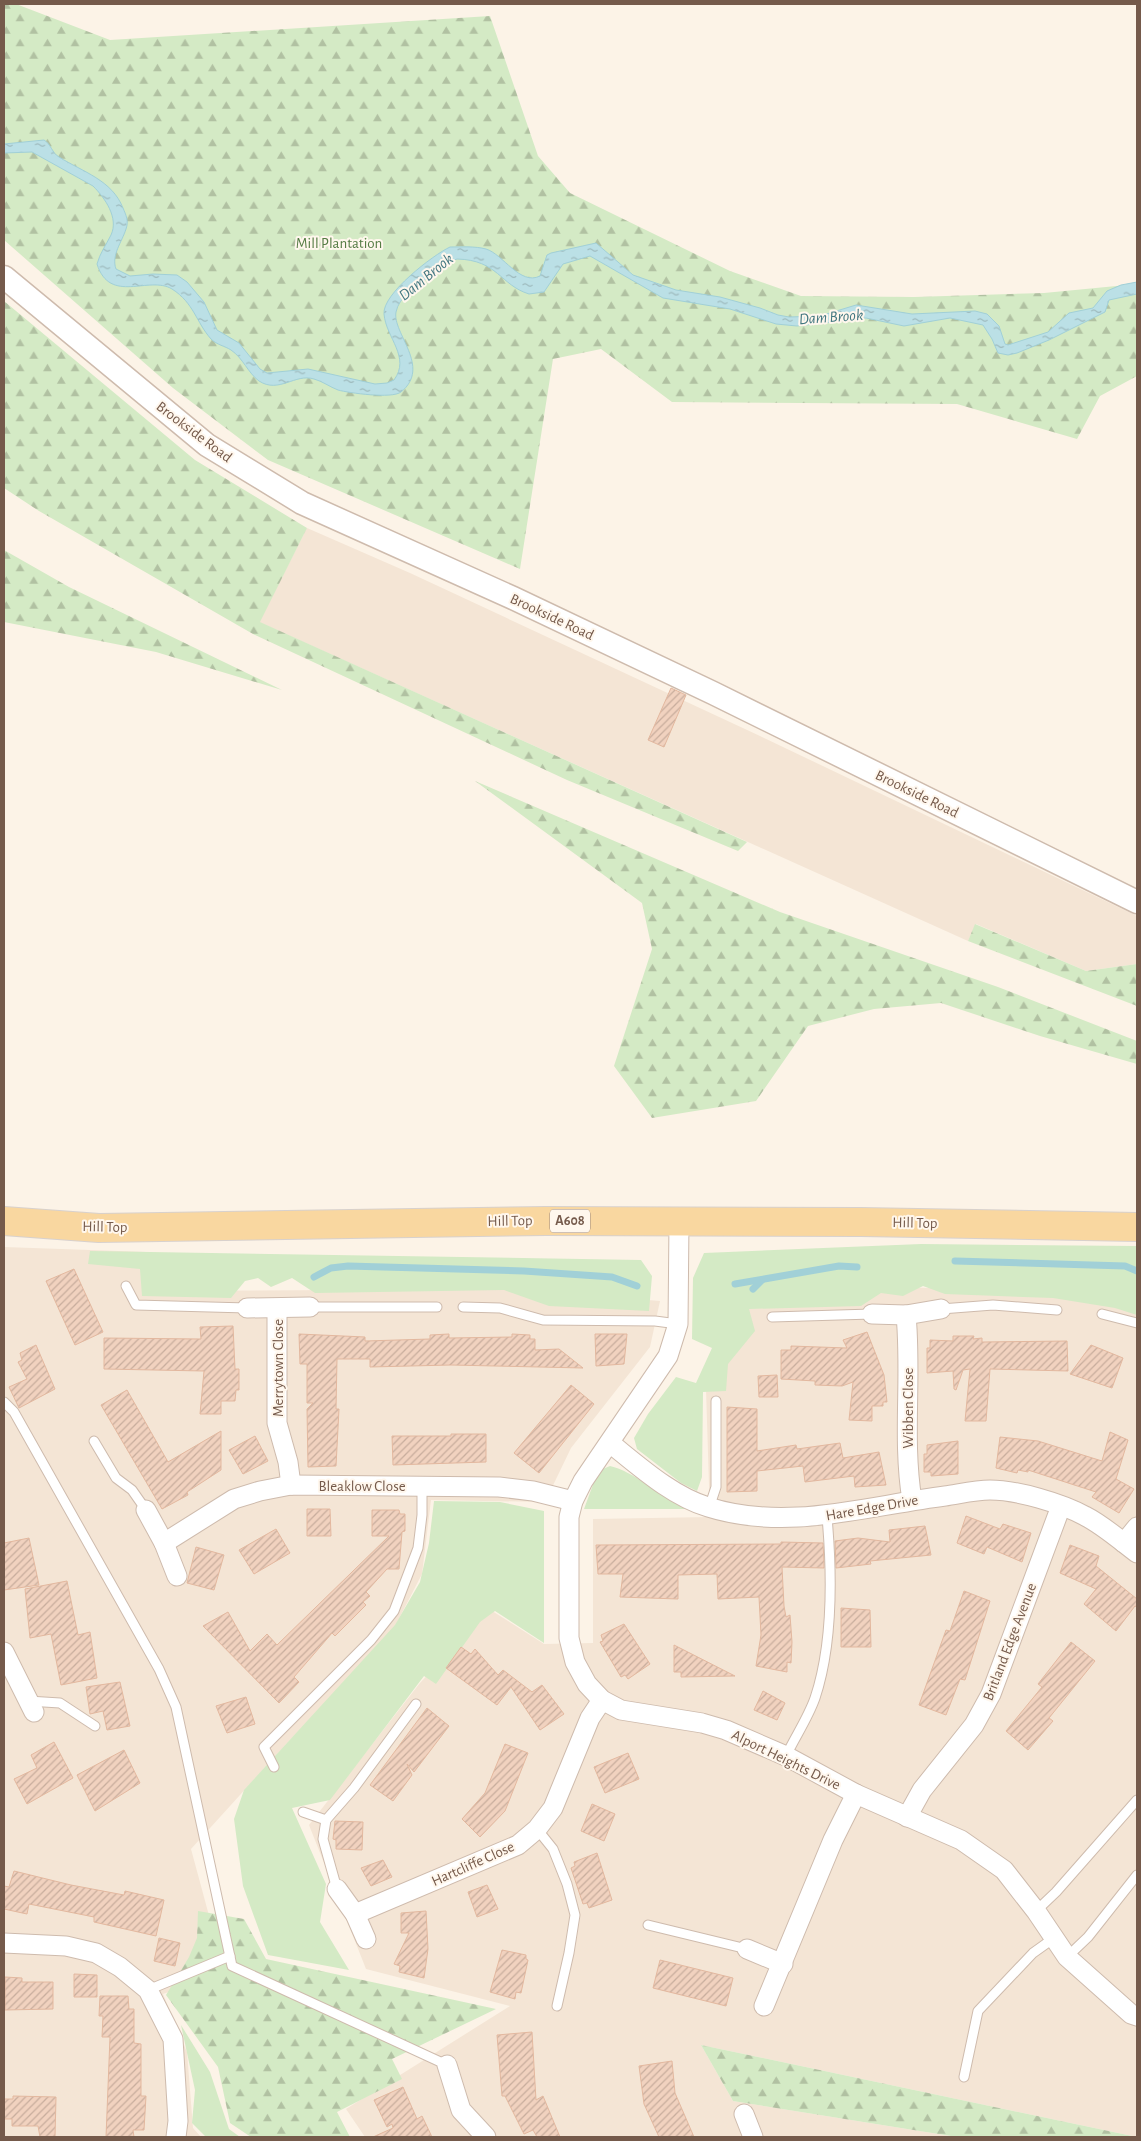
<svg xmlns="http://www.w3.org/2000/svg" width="1141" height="2141" viewBox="0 0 1141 2141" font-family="'Alegreya Sans',sans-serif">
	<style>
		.residential { fill: #f4e5d5 }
		.grass { fill: #d4eac5 }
		.forest { fill: url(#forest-firs) }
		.water { fill: url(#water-ripples); stroke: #a1d0d7 }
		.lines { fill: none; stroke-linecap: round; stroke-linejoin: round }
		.stream { stroke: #a1d0d7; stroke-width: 7 }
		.building { fill: url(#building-hatch); stroke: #e3b89f }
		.service-casing { stroke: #cebbad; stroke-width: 11 }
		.minor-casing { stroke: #cebbad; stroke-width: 21 }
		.tertiary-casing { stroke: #cebbad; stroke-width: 25 }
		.primary-casing { stroke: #d8d1cd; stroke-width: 30 }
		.service { stroke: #fff; stroke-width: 9 }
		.minor { stroke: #fff; stroke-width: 19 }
		.tertiary { stroke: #fff; stroke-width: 22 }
		.primary { stroke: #f9d7a0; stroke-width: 28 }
		.labels { text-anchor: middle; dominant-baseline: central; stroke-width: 4; stroke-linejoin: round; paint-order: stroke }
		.shield { fill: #fff7ed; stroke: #9e897c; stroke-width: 1 }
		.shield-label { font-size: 14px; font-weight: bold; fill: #755a4b }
		.park-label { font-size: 15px; fill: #547b43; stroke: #fff7ed }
		.street-label { font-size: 15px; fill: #755a4b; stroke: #fff7ed }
		.water-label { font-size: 16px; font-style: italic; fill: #427781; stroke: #fff7ed }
	</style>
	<defs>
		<pattern id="forest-firs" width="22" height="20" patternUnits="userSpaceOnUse" patternTransform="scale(1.25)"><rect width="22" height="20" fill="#d4eac5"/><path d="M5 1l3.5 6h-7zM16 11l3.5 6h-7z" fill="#b1c1a2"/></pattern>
		<pattern id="water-ripples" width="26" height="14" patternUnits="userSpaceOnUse" patternTransform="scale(1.25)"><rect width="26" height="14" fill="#bbe0e6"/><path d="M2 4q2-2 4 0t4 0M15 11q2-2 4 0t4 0" fill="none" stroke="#9db9bc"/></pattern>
		<pattern id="building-hatch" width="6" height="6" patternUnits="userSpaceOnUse" patternTransform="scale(1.25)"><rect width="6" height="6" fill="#f1d2bf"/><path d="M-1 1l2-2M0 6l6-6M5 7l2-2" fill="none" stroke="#c8ad9d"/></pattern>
	</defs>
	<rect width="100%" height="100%" fill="#fcf3e7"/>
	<g class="residential">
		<path d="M307,528L410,573L760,736L1137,916V964L1086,971L976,924L968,941L259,622Z"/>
		<path d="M4,1247L147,1252L145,1291L511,1289L660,1301L650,1347L571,1448L545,1502L431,1500L422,1574L391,1634L289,1741L191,1849L224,1971L163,1994L187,2052L193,2128L201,2137H4Z"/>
		<path d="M904,1287L1071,1294L1137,1309V2137L701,2045L733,2101L957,2137H365L346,2109L510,2006L366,1969L309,1825L420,1683L489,1609L544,1644L593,1643V1519L710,1517L706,1389L738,1310Z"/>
	</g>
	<g class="grass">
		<path d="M921,1244L1137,1246V1315L1115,1308L1053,1298L945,1294L923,1286L903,1296L881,1293L861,1306L749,1309L755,1331L728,1364L726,1391L703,1392L702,1477L697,1491L681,1483L637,1449L634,1438L648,1414L676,1377L696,1383L712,1348L692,1339L693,1278L704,1253Z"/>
		<path d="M90,1251L641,1260L652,1276L649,1311L549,1306L504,1290L315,1293L292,1278L271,1287L258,1278L245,1281L231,1298L142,1296L140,1269L88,1264Z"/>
		<path d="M610,1466C633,1471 663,1497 686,1509H584L598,1471Z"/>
		<path d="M434,1501L500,1502L544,1511V1643L495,1611L480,1622L436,1684L424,1676L330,1800L292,1808L326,1884L320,1922L349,1970L268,1955L243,1886L234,1819L244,1790L395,1625L420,1582L429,1543Z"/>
		<path d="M181,2025L210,2072L229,2129L240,2137H206L192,2123L195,2090Z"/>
	</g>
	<g class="forest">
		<path d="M4,4H16L110,40L490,16L538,156L570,193L730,271L801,296L914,297L1044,293L1137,284V376L1100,396L1077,439L957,404L672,402L601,349L553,359L520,569L268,460L173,388L4,240Z"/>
		<path d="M4,301L195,460L307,528L260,622L747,842L738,851L567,780L253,634L39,511L4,488Z"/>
		<path d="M4,550L69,587L282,690L156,652L4,622Z"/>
		<path d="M475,781L780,912L998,987L1137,1041V1064L1040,1036L941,1003L874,1009L808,1026L756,1101L652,1118L614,1066L652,949L642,903Z"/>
		<path d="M975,924L1086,971L1137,964V1006L968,941Z"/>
		<path d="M198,1911L244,1919L266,1959L496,2009L392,2059L402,2079L337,2112L350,2137H251L230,2123L218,2067L166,1995L189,1957L197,1938Z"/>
		<path d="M701,2045L1137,2137H957L733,2101Z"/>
	</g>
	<path class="water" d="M44,140C51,144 52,153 59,157C83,172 112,180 123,208C126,215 129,221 126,229C122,242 111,255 116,269L130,276L153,274L177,275L187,282L204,302L217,330L239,343L260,369L267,373L308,369L375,384L387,383L394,380C411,357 386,338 384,314C382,294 433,255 450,247C461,247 475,246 486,249C503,254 520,286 540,276L547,255L551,253L596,243L633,275L676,290L720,297L760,308L778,315L789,317L820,316L856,305L912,314L975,311L987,314L999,326L1005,344L1008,345L1048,332L1069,313L1093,308L1107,291L1121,285L1137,282V294L1109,300L1105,312L1049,340L1017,353L1008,355L998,353L992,339L983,325L950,318L904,326L866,318L797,326L776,324L730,309L663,298L590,256L563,264L544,292L529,294C500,285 498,260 457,259C446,262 435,272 426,279C415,287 399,297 396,312C392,333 432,367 401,392C392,399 349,393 338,390C330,387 322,381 314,379C295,373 279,394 259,381C248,373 243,358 231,350C225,346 217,345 211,339C196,322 194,303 172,289C149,275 110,305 97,264C100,253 106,245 111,235C119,218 105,198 93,186L32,152L4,153V144Z"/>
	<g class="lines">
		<g class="stream">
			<path d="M955,1261L1125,1266L1137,1271"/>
			<path d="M314,1277L331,1268L348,1266L524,1271L612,1277L637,1286"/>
			<path d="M735,1284L839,1266L857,1267"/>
			<path d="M753,1289L762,1280"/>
		</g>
	</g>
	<g class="building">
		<path d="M671,688L686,695L664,747L648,740Z"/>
		<path d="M74,1269L103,1332L75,1345L46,1281Z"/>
		<path d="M233,1326L235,1369H239V1390H236L235,1401H221V1414H200L204,1371L104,1369V1338L201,1339L200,1327Z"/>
		<path d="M867,1332L884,1375L887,1402H883V1406H872V1421L849,1420L853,1382L842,1386L815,1385V1381L781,1379V1350H791V1346L847,1348L843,1340Z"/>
		<path d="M299,1334L365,1337V1341L430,1339V1335L449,1334V1338L512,1337V1334L530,1335V1339H535V1350L559,1349L583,1368L451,1365L370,1367V1359H337L336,1409H339L336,1466L308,1467L307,1409L313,1403H307V1364H300Z"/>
		<path d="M595,1334H627L624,1364L596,1366Z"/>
		<path d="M953,1336H974L973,1339L982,1338V1342L1067,1341L1068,1371L990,1369L986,1421H965L970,1369L963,1370L956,1390L954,1389L953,1371L927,1373V1348H930V1340L953,1341Z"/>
		<path d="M36,1345L55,1389L19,1408L9,1387L27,1379L18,1362L22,1360L20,1353Z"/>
		<path d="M1091,1345L1123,1358L1112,1388L1070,1374Z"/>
		<path d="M777,1375L778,1397H759L758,1376Z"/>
		<path d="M571,1385L594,1404L539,1473L514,1453Z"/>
		<path d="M127,1390L168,1462L221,1431V1470L187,1492L188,1495L162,1509L101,1405Z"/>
		<path d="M727,1407L757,1409V1451L796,1445L797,1449L840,1443L843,1458L879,1452L886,1485L855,1487L854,1476L805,1482L803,1466L757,1471V1491L727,1492Z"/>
		<path d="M1110,1432L1128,1440L1116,1479L1134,1489L1119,1513L1092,1497L1096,1492L1028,1470V1472L1018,1470L1017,1473L996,1468L1000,1437L1038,1441L1102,1461Z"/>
		<path d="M451,1434H486V1462L393,1465L392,1436H451Z"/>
		<path d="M255,1436L268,1461L243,1474L229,1450Z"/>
		<path d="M958,1441V1474L931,1476V1472H924V1454H927V1445Z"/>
		<path d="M307,1509H330L331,1536H307Z"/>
		<path d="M372,1510H399L400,1514H405V1531L402,1532L399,1569H387L366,1592L370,1596L363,1602L366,1605L335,1636L332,1633L326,1640L294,1677L299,1682L279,1703L203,1626L228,1612L250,1651L267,1634L277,1645L389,1536H372Z"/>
		<path d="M966,1516L1000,1529L1003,1524L1031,1533L1022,1562L987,1547L984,1554L957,1543Z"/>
		<path d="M925,1526L931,1555L870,1561L871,1564L836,1568L835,1541L858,1538L890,1542L889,1530Z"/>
		<path d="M276,1529L290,1553L254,1574L239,1550Z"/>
		<path d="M29,1538L39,1585L4,1590V1543Z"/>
		<path d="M781,1542L823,1543L824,1562V1568L782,1567L784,1606L786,1617L790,1615L792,1642L791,1663L787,1662V1672L756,1666L761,1635L759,1597L718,1599L717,1574L678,1575V1599L620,1597L623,1574H598L596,1545L781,1544Z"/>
		<path d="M1070,1545L1099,1556L1096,1566L1137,1599V1607L1135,1606L1116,1631L1084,1604L1096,1589L1060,1573Z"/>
		<path d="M196,1547L224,1555L214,1590L187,1583Z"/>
		<path d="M67,1581L78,1635L90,1632L97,1678L61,1685L51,1634L30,1638L25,1589Z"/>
		<path d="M964,1591L990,1601L965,1680L960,1679L946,1715L919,1705L946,1630L950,1631Z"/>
		<path d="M841,1608L870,1610L871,1647H841Z"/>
		<path d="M624,1624L650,1664L628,1679L625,1675L621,1677L600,1642L603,1641L601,1635Z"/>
		<path d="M1071,1642L1095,1661L1049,1718L1053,1721L1028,1750L1006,1731L1042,1687L1038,1684Z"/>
		<path d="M674,1645L735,1676L681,1677V1672H674Z"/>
		<path d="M461,1647L471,1654L475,1649L498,1675L503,1670L532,1692L542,1685L564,1714L540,1730L511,1687L497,1705L446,1668Z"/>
		<path d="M120,1682L130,1726L107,1730L103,1711L90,1714L86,1687Z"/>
		<path d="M763,1691L785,1703L777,1720L754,1710Z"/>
		<path d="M246,1697L255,1724L227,1733L216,1706Z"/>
		<path d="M427,1708L449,1726L414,1772L407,1764L412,1775L393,1801L370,1785Z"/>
		<path d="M54,1742L73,1778L27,1804L14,1779L37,1768L31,1755Z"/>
		<path d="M505,1744L528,1753L505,1811L480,1837L462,1819L485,1793Z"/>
		<path d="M124,1750L140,1783L95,1811L77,1775Z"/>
		<path d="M628,1753L639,1779L605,1793L594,1767Z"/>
		<path d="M592,1804L615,1814L604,1841L581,1831Z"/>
		<path d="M335,1821L363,1822L362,1850L336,1849V1840L333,1839Z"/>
		<path d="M597,1853L612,1900L589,1908L587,1903L583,1904L571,1868L575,1866L574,1862Z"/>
		<path d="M383,1860L392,1877L371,1886L361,1868Z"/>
		<path d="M14,1871L71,1885L124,1895L125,1891L164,1900L156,1936L94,1922V1917L29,1904L27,1914L4,1909V1886L9,1887Z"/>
		<path d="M487,1885L498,1909L477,1917L468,1892Z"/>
		<path d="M426,1911L428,1949L424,1978L399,1972L400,1966L394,1964L409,1933H401V1913Z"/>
		<path d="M159,1938L180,1943L175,1966L154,1961Z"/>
		<path d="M502,1950L526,1955V1959L528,1960L521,1993L516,1992L515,1999L490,1992Z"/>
		<path d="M660,1960L733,1978L726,2006L653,1988Z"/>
		<path d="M74,1974L97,1975V1997H74Z"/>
		<path d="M5,1977L22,1978V1982H53V2009L5,2010Z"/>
		<path d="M100,1996H128L129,2009H134V2043L141,2044V2096H146L144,2130H133L134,2137H106L110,2037H102L103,2016H99Z"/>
		<path d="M532,2032L536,2100L543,2096L560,2137H537L533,2130L524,2134L505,2096H502L497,2035Z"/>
		<path d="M672,2061L675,2093L694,2137H659L644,2104L639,2066Z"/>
		<path d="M403,2087L417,2119L422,2116L432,2137H373L393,2128L392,2124L387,2127L374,2100Z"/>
		<path d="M13,2096L56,2097L55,2137H40L38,2126H12V2119H4V2099H13Z"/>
	</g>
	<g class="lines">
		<defs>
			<g id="service">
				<path d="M126,1286L136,1305L247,1308"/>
				<path d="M310,1307H437"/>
				<path d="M463,1307L500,1308L543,1320L655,1321L678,1324"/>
				<path d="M941,1309L993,1305L1057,1310"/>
				<path d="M1102,1314L1137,1323"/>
				<path d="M772,1317L872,1314"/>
				<path d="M4,1402L14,1412L159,1669L176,1707L232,1966L447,2065"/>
				<path d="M94,1441L116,1478L132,1490L146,1510"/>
				<path d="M709,1508L716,1487V1401"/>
				<path d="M28,1701L60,1703L95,1726"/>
				<path d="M786,1756C795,1737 808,1718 815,1698C833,1644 832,1573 827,1517"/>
				<path d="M274,1767L264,1747L371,1640L394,1611L418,1548L422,1515V1486"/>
				<path d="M303,1812L326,1820"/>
				<path d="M537,1829L553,1849L567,1884L575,1915L569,1953L557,2006"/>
				<path d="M337,1889L323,1839L326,1820L354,1788L416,1704"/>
				<path d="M1036,1911L1056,1892L1137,1800"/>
				<path d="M648,1925L747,1949"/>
				<path d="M1067,1957L1088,1937L1137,1875"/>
				<path d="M148,1990L230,1956"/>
				<path d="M964,2077L978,2011L1033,1953L1054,1938"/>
			</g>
			<g id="minor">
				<path d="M679,1222L678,1324L668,1356L583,1481L573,1501L569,1517V1638L575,1662L587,1684L602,1700L621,1710L702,1723L726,1730L786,1756L856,1794L961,1840L1004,1870L1036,1911L1067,1957L1131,2014L1137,2016"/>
				<path d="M247,1308L310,1307"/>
				<path d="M277,1309V1423L288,1462L291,1485"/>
				<path d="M872,1314L906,1315L941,1309"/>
				<path d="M906,1315C912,1377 902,1439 912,1500"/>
				<path d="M610,1443C640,1467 672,1496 708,1507C787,1532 866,1506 945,1496C959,1494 975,1490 990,1490C1017,1490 1061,1503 1085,1516C1103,1525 1121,1541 1137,1553"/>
				<path d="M146,1510L164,1543L177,1576"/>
				<path d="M164,1543L234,1499L260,1491L291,1485L499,1487L533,1491L573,1501"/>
				<path d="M1124,1543L1137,1527"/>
				<path d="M4,1652L34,1712"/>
				<path d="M907,1817L922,1790L974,1725L991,1694L1061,1506"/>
				<path d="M337,1889L355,1914L366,1939"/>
				<path d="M355,1914L518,1845L537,1829L553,1808L590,1718L602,1700"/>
				<path d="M4,1943L66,1946L96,1953L120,1967L148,1990L173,2039L178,2121L176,2137"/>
				<path d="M747,1949L783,1964"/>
				<path d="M764,2006L833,1840L856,1794"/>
				<path d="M447,2065L461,2110L486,2137"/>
				<path d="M744,2114L753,2137"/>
			</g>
			<path id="tertiary" d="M4,277L207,445L302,503L513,598L713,693L1137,902"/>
			<path id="primary" d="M4,1221L99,1228L546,1221L861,1222L1137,1227"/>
		</defs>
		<use href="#service" class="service-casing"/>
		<use href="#minor" class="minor-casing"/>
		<use href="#tertiary" class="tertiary-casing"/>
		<use href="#primary" class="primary-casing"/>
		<use href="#service" class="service"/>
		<use href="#minor" class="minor"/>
		<use href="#tertiary" class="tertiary"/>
		<use href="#primary" class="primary"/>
	</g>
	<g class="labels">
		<rect class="shield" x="550" y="1209.5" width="40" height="23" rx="4"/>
		<g class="shield-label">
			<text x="570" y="1221">A608</text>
		</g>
		<g class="park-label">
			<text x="339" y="243">Mill Plantation</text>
		</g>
		<g class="street-label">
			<text transform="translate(194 432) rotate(37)">Brookside Road</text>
			<text transform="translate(552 617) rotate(25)">Brookside Road</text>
			<text transform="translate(917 794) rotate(26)">Brookside Road</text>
			<text transform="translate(510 1221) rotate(-1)">Hill Top</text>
			<text transform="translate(915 1223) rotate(1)">Hill Top</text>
			<text transform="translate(105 1227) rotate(1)">Hill Top</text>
			<text transform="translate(278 1368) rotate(-90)">Merrytown Close</text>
			<text transform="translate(908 1408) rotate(-90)">Wibben Close</text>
			<text x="362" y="1486">Bleaklow Close</text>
			<text transform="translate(872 1508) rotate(-10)">Hare Edge Drive</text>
			<text transform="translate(1010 1642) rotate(-69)">Britland Edge Avenue</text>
			<text transform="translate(786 1760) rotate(26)">Alport Heights Drive</text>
			<text transform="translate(473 1864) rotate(-24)">Hartcliffe Close</text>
		</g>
		<g class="water-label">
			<text transform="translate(426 277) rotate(-39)">Dam Brook</text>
			<text transform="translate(831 317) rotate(-4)">Dam Brook</text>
		</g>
	</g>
	<rect width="1141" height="2141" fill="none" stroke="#755a4b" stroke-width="10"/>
</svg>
